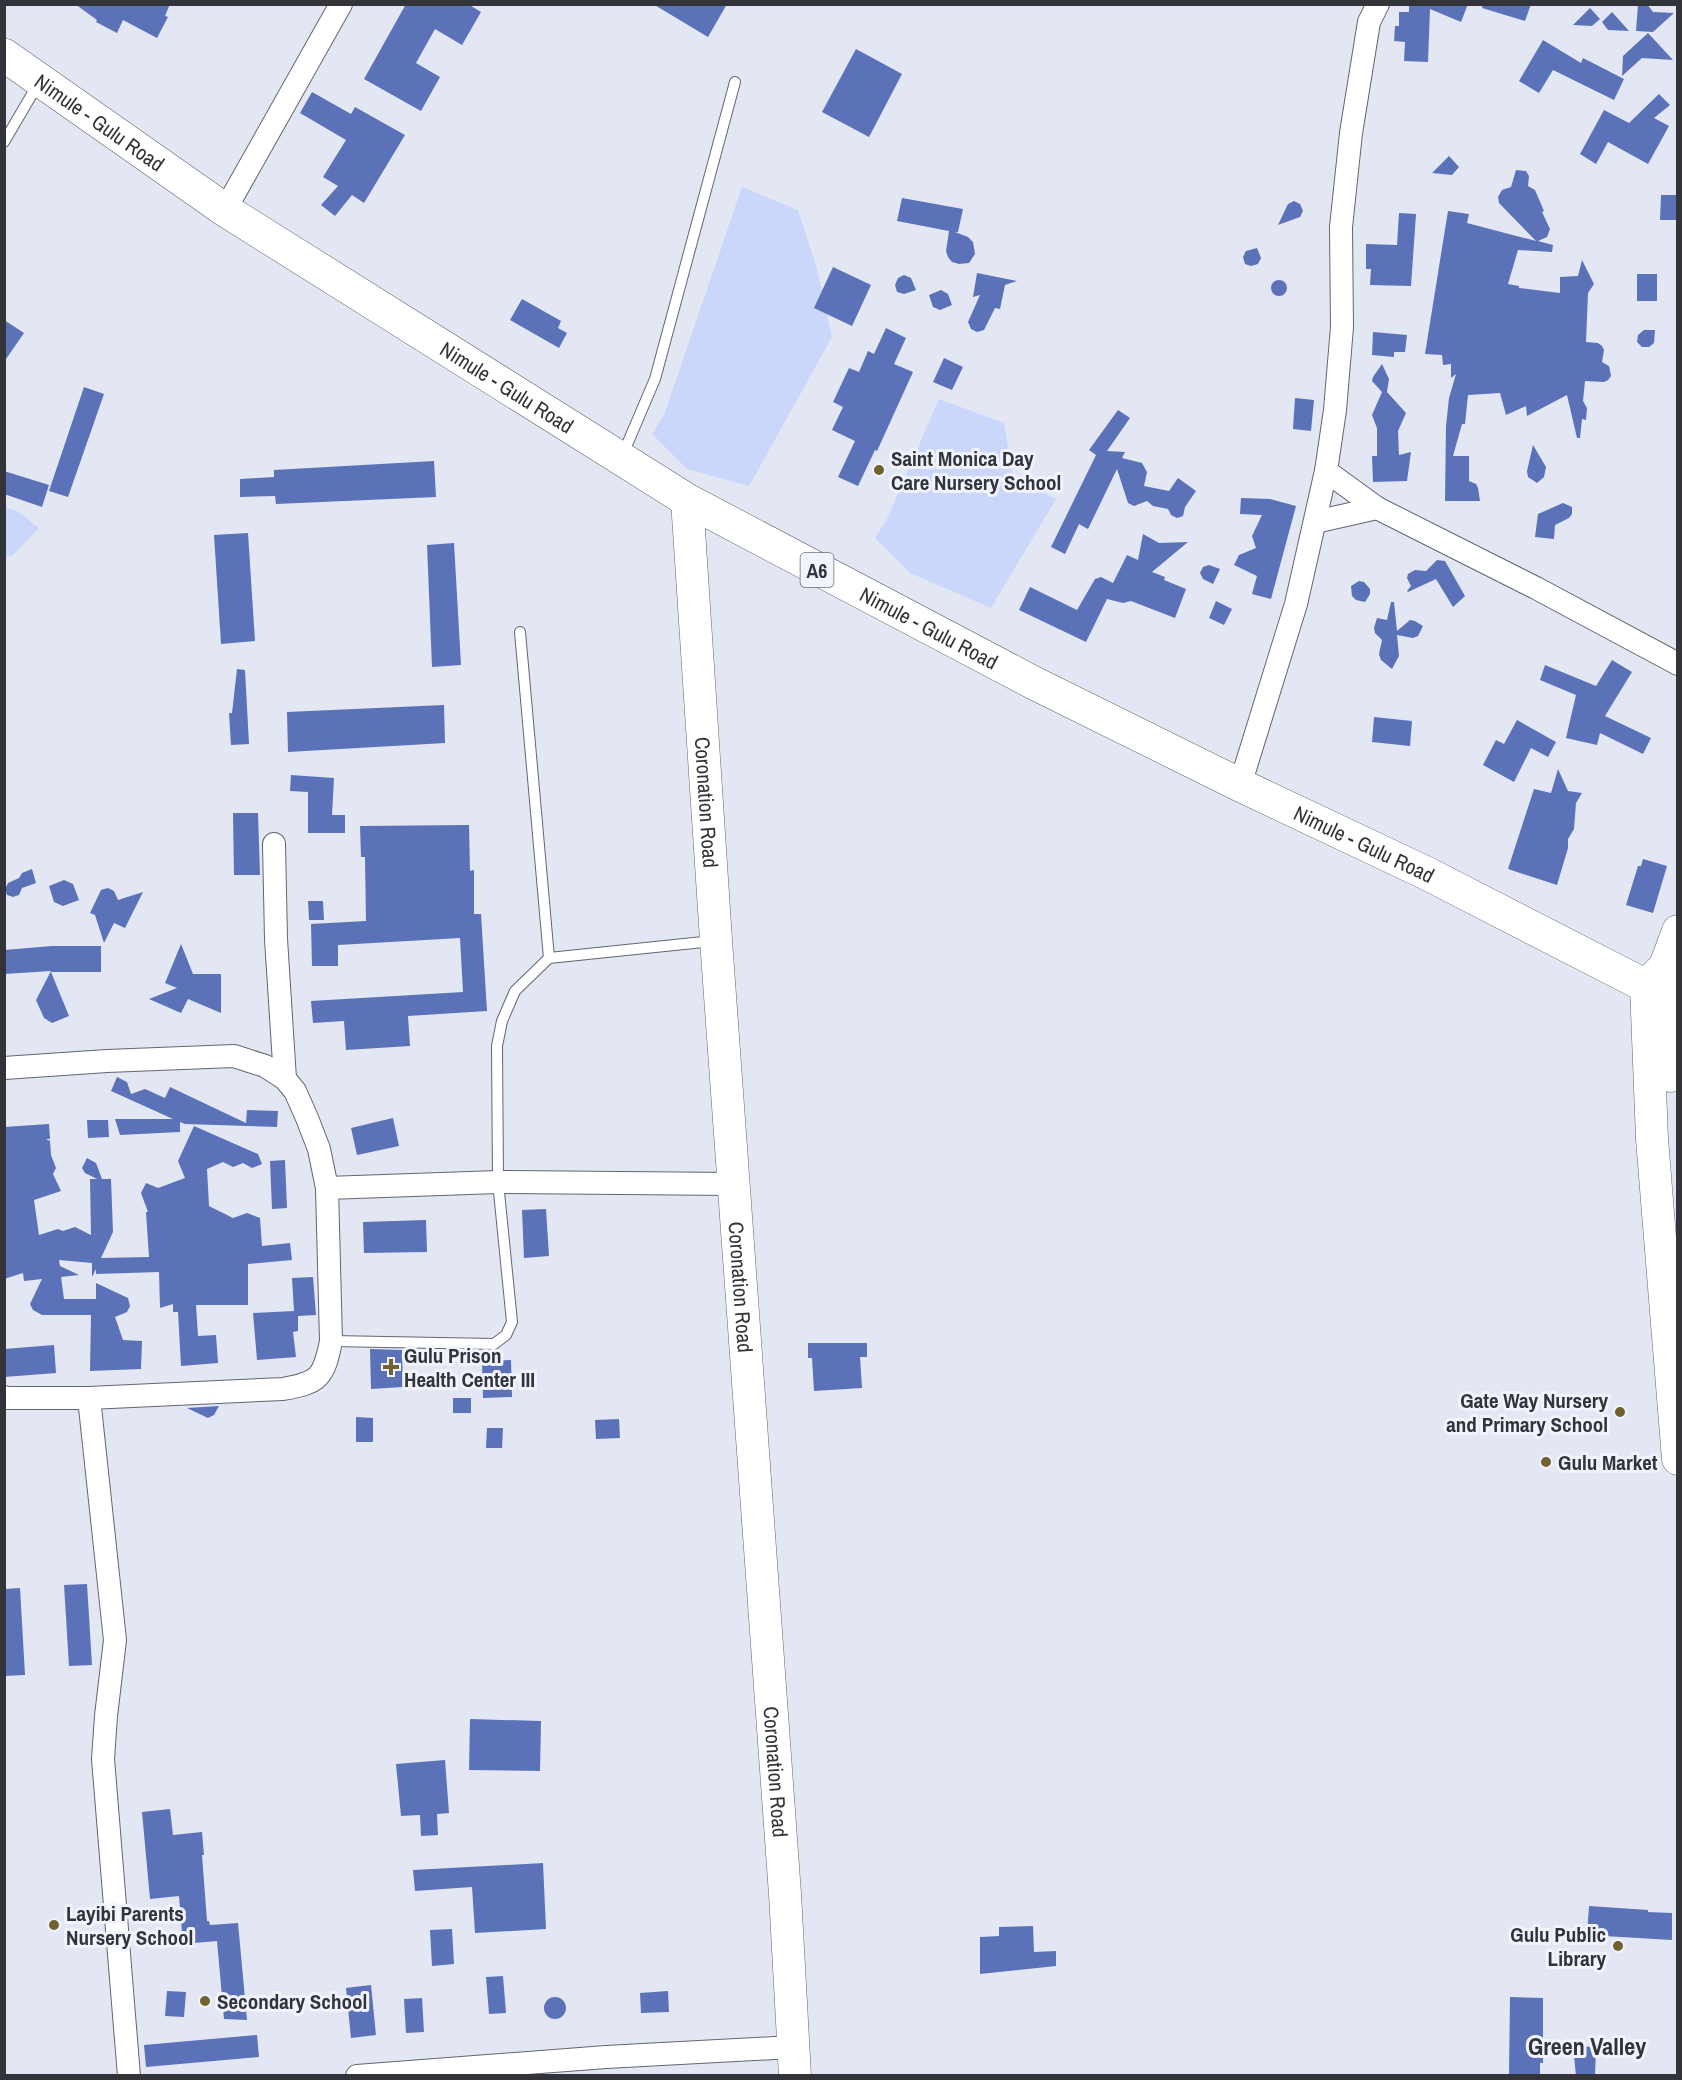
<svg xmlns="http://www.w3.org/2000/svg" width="1682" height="2080" viewBox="0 0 1682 2080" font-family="'Archivo Narrow',sans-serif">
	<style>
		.green { fill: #cad7fb }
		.building { fill: #5b72b8 }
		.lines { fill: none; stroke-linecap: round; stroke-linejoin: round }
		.lane-casing { stroke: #626670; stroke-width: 12 }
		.street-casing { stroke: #626670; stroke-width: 24 }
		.secondary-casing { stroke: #626670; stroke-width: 33 }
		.primary-casing { stroke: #626670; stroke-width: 34 }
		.lane { stroke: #fff; stroke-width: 10 }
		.street { stroke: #fff; stroke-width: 22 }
		.secondary { stroke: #fff; stroke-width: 32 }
		.primary { stroke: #fff; stroke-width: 33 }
		.poi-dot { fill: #72602e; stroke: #f1f4fe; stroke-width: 2 }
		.labels { text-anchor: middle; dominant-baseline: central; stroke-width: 6; stroke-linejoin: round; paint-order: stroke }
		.shield { fill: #f1f4fe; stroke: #6c6e74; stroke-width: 1.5 }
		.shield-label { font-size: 20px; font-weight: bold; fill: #333439 }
		.street-label { font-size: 21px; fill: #333439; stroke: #f1f4fe }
		.poi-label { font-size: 21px; font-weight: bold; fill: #333439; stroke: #f1f4fe; text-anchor: start }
		.quarter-label { font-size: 24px; font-weight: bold; fill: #333439; stroke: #f1f4fe }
	</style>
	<rect width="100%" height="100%" fill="#e2e7f3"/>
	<g class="green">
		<path d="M742,187L798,210L817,269L832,337L749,486L687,469L652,434L664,415Z"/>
		<path d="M939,399L1004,423L1013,478L1056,499L991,608L910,573L875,538L887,519Z"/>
		<path d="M5,508L17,511L39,528L13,555L5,557Z"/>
	</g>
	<g class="building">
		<path d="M75,4H170L165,16L168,17L157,38L123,20L117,33L96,22L97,20Z"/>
		<path d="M406,4H468L481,12L462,45L435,29L416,63L440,77L421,111L364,79Z"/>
		<path d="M653,4H727L708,37Z"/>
		<path d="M1409,4H1468L1461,22L1430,9L1428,62L1404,61L1405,42L1394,41L1395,26H1399V12H1409Z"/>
		<path d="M1483,4H1531L1525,21L1482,8Z"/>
		<path d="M1638,4H1647L1653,12L1674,13L1653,32L1636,31Z"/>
		<path d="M1590,8L1600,19L1592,26L1573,25Z"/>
		<path d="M1612,12L1629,31L1608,30L1602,22Z"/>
		<path d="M1648,33L1673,60L1642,58L1622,76L1623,56Z"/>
		<path d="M1543,40L1581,63L1583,58L1624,79L1614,100L1553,70L1539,93L1519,81Z"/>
		<path d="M856,49L902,74L869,137L822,112Z"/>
		<path d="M312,92L351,114L355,107L405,135L364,203L352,195L335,216L321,205L338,186L323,177L346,140L300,113Z"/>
		<path d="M1659,94L1670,105L1654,118L1669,126L1648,164L1608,142L1596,164L1580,154L1604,110L1629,123Z"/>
		<path d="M1449,156L1459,167L1452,175L1432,173Z"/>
		<path d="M1516,170L1526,171L1529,176L1528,186L1535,190L1544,211L1542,212L1550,229L1547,237L1538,241L1553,245L1552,252L1518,250L1508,284L1519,286V288L1560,293V277L1578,276L1582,260L1594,284L1588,293L1586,342L1598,343L1602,346L1604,350L1602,362L1609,366L1611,376L1608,380L1604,382L1585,381L1583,401L1587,408L1586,420L1582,419L1580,438H1577L1567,395L1527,416L1526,406L1506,415L1500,393L1468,395L1465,424H1462L1453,456H1469V481L1476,484L1478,488L1480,501H1445L1446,426L1449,398L1456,374L1451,378V364L1443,365L1442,355L1425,354L1448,211L1469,214L1467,223L1536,241L1499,203L1498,197L1502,190L1511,187Z"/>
		<path d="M1661,195H1677V220H1660Z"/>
		<path d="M902,198L963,209L958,232H955L968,237L973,242L975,254L969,263L959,264L952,262L948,257L946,251L949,231L897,221Z"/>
		<path d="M1294,201L1300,204L1303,211L1300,217L1278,225L1288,204Z"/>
		<path d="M1399,213L1416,214L1411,286L1370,285L1371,269H1366V244L1397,245Z"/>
		<path d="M1257,248L1261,258L1258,264L1251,266L1245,264L1243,257L1246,251Z"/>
		<path d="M833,267L871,285L852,326L814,308Z"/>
		<path d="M977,273L1017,281L1005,285L1000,309L995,308L984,330L977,332L971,329L968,322L980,295L973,297Z"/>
		<rect x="1637" y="274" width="20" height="27"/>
		<path d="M904,275L911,278L916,290L904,294L897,292L895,285L898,278Z"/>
		<circle cx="1279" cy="288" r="8"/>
		<path d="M941,290L948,294L952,305L940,310L933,307L929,295Z"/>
		<path d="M522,299L561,321L558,328L567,333L559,348L510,320Z"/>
		<path d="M4,320L24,333L4,362Z"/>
		<path d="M886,328L906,338L894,364L913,372L877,451L875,450L858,486L838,477L855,441L832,430L843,407L833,402L849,368L859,372L868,351L874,354Z"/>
		<path d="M1644,330H1655L1654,343L1649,347H1642L1637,342L1638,335Z"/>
		<path d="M1373,332L1407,335L1405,352H1394V357L1372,355Z"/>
		<path d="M944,358L963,367L952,390L933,382Z"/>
		<path d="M1382,364L1389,379L1387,392L1406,413L1398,431L1399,455L1411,452L1407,481L1373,482L1372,456H1377V428L1372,415L1382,392L1372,381L1373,377Z"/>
		<path d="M84,387L104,394L68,497L49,491Z"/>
		<path d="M1295,398L1314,400L1311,431L1293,429Z"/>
		<path d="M1118,410L1130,418L1107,451L1125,452L1122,458L1142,463L1147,472L1144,486L1169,491L1178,478L1196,491L1185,507L1183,516L1177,518L1171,515L1168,509L1153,506L1147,501L1134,506L1128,503L1117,469L1088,529L1079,524L1065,554L1051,547L1096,455L1089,450Z"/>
		<path d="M1533,445L1546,467L1544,477L1537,483L1528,477L1527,471Z"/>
		<path d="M434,461L436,497L276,504L275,496L240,497V479L274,477V470Z"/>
		<path d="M4,471L49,485L42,507L4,494Z"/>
		<path d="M1241,498L1270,499L1296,506L1271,599L1252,594L1257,576L1234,565L1239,555L1256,548L1252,536L1262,515L1240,514Z"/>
		<path d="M1563,503L1572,507V514L1569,518L1555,525L1554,539L1535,537L1538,514Z"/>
		<path d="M248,533L255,641L221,644L214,535Z"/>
		<path d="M1143,534L1159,543L1188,542L1152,572L1165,577L1164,580L1186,589L1175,618L1131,601L1123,603L1107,599L1086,642L1019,610L1030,587L1077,610L1095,579L1101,577L1113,583L1127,555L1138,560Z"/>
		<path d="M454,543L461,665L432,667L427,545Z"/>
		<path d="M1437,560L1445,561L1465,596L1453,607L1436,579L1408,592L1407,591L1411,586L1407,578L1408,574L1415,570L1426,571Z"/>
		<path d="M1209,565L1220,569L1213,584L1203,579L1200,573L1203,567Z"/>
		<path d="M1359,581L1364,582L1370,589V594L1365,602L1356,600L1352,596L1351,586Z"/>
		<path d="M1216,601L1232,609L1224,625L1209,618Z"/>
		<path d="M1391,602H1394L1397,631L1410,620L1415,621L1423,626L1418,636L1413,638L1397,635L1399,656L1392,669L1381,660L1379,654L1382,640L1375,633L1374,628L1377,618L1387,620Z"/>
		<path d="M1612,660L1632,672L1605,716L1651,738L1643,754L1600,733L1597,745L1566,738L1576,695L1540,680L1545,665L1596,686Z"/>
		<path d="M237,669L245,670L249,744L231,745L229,713H232Z"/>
		<path d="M444,705L445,743L288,752L287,712Z"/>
		<path d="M1374,717L1412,721L1410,746L1372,742Z"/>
		<path d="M1517,720L1556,742L1548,757L1531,748L1514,782L1483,765L1496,740L1504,744Z"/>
		<path d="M1558,769L1568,791L1582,793L1576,803L1574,829L1568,839V848L1557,885L1508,869L1534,789L1551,793Z"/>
		<path d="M291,775L334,778L332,815H345V833H308V792L290,791Z"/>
		<path d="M233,813H258L260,875H234Z"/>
		<path d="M469,825L470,871L474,870V914H481L487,1011L408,1016L410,1046L346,1050L344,1021L313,1023L311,1001L463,992L460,938L338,945V966H312L311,924L366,921L365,857H361L360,826Z"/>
		<path d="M1643,859L1667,866L1653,913L1626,905L1638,866H1641Z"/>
		<path d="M32,869L36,883L22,888L19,895L13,897L7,895L5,889L8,883L19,878L22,873Z"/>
		<path d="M64,880L73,884L79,900L63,906L54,902L49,886Z"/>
		<path d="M108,888L114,891L118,900L143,892L125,928L114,923L104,943L95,915L90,913L101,890Z"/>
		<path d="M308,901H323L324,920H309Z"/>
		<path d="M181,944L193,974H221V1013L188,999L181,1013L149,999L177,988L165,983Z"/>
		<path d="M52,946H101V972H51L69,1016L52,1023L44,1018L36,1000L51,971L4,974V950Z"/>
		<path d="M117,1077L127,1082L131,1094L145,1089L165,1098L170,1087L246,1123L247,1110L278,1111L277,1127L185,1124L180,1122V1132L120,1135L115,1119H173L111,1091Z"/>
		<path d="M393,1118L399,1146L357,1155L351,1128Z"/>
		<path d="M87,1120H108L109,1137L88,1138Z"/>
		<path d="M49,1124L50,1139H46L50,1141L51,1155L56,1168L53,1174L61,1191L34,1200L39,1235L58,1229L63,1231L75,1227L91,1235L90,1179H97L85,1173L82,1168L87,1158L96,1163L102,1179H111L113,1232L101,1258L149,1257L146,1212H148L141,1193L146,1183L158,1188L185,1178L178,1161L194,1126L258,1154L262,1164L252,1168L243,1163L233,1167L223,1162L207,1169L209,1206L233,1218L247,1213L260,1218L262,1246L290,1243L292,1260L248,1264V1305H196L198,1336L216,1335L218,1363L181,1366L178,1312H173V1304L160,1308L159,1272L96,1274V1269L92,1277V1263L59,1260L60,1266L79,1275L61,1277L64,1299H96V1283L128,1298L130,1306L127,1312L115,1317L123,1340L142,1341L141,1369L90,1371L91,1315H42L33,1310L30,1304L42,1279L24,1281L23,1273L4,1279V1127Z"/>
		<path d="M285,1160L287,1208L272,1209L270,1161Z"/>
		<path d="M546,1209L549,1256L524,1258L522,1210Z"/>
		<path d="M426,1220L427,1252L364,1253L363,1222Z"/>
		<path d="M313,1277L316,1315L298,1316V1331L293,1332L296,1357L257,1360L253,1313L294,1311L292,1278Z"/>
		<path d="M808,1343H867V1357H860L862,1388L814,1391L812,1358H808Z"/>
		<path d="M54,1345L56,1373L4,1377V1349Z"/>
		<path d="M370,1349L402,1350L403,1387L371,1389Z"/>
		<path d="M511,1360L512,1397L483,1398L482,1361Z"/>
		<rect x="453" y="1398" width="18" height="15"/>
		<path d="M219,1406L214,1415L208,1418L187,1408Z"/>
		<path d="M356,1417L373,1418V1442H356Z"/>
		<path d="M619,1419L620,1438L596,1439L595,1420Z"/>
		<path d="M487,1428H503L502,1448H486Z"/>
		<path d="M87,1584L92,1665L69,1666L64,1585Z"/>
		<path d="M20,1588L25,1675L4,1676V1589Z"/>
		<path d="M470,1719L541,1721L540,1771L469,1770Z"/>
		<path d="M445,1760L449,1813L437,1814L438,1835L421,1836L420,1815L401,1816L396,1764Z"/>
		<path d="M170,1809L173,1835L202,1832L204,1855H202L207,1921H209L210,1925L238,1923L247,2020L224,2019L217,1941L183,1944L179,1896L150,1899L142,1812Z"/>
		<path d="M543,1863L546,1929L475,1933L472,1887L415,1891L413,1870Z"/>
		<path d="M1589,1906L1648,1910V1912L1672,1913V1940L1587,1935Z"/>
		<path d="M1033,1926L1034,1952L1056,1951V1966L980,1974V1937L999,1936V1927Z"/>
		<path d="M452,1929L454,1964L432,1966L430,1930Z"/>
		<path d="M503,1976L506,2013L489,2014L486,1977Z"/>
		<path d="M371,1985L376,2035L351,2038L346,1988Z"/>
		<path d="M167,1991L186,1992L184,2017L165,2016Z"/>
		<path d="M668,1991L669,2012L641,2013L640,1993Z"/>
		<path d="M1510,1997L1543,1998V2063H1540V2076H1509Z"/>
		<circle cx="555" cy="2008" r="11"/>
		<path d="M422,1998L424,2032L406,2033L404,1999Z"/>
		<path d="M257,2035L259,2057L146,2067L144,2045Z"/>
		<path d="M1573,2046L1596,2047L1595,2076H1576Z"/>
	</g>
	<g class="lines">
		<defs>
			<g id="lane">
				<path d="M4,142L38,84"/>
				<path d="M623,454L655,379L735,82"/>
				<path d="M520,632L549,958"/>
				<path d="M331,1341L494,1344L506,1335L512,1322L498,1182L497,1046L502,1021L515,991L549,958L713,941"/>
			</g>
			<g id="street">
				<path d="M225,210L341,4"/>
				<path d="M1326,471L1377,508L1536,588L1678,664"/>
				<path d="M1315,522L1377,508"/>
				<path d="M1240,785L1296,604L1326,471L1335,410L1342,327L1341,227L1351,133L1369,22L1378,4"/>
				<path d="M274,844L276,939L285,1079"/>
				<path d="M4,1068L107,1061L234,1056L265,1066L285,1079L295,1091L307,1118L319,1149L327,1188L331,1341C324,1377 319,1383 283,1389L89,1398H7L4,1397"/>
				<path d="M327,1188L498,1182L734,1184"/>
				<path d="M89,1398L115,1640L106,1716L103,1759L129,2076"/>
				<path d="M357,2076L606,2057L793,2047"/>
			</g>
			<g id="secondary">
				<path id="s1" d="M687,500L716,940L785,1894L795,2076"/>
				<path d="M1678,931L1665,966L1646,986L1652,1139L1678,1459"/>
				<path d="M1666,973L1669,996L1671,1076"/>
			</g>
			<g id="primary">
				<path id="s2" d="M4,55L225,210L687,500L1034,683L1240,785L1426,873L1646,986L1678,1000"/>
			</g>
		</defs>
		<use href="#lane" class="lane-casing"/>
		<use href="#street" class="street-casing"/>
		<use href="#secondary" class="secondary-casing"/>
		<use href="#primary" class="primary-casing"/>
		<use href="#lane" class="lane"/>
		<use href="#street" class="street"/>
		<use href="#secondary" class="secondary"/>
		<use href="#primary" class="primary"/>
	</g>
	<g class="poi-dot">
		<circle cx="879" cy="470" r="6"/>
		<path d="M388 1358h6v6h6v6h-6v6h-6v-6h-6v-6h6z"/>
		<circle cx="1620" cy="1412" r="6"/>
		<circle cx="1546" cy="1462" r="6"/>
		<circle cx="54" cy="1925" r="6"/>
		<circle cx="1618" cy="1946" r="6"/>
		<circle cx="205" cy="2001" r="6"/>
	</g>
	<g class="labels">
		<rect class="shield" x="800.5" y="553" width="33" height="34" rx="4.5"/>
		<g class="shield-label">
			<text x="817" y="570">A6</text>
		</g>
		<g class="street-label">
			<text stroke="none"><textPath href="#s2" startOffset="117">Nimule - Gulu Road</textPath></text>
			<text stroke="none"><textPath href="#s2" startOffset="603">Nimule - Gulu Road</textPath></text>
			<text stroke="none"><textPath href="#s2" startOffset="1089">Nimule - Gulu Road</textPath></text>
			<text stroke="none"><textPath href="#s1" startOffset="303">Coronation Road</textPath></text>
			<text stroke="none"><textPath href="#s2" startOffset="1575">Nimule - Gulu Road</textPath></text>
			<text stroke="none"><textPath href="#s1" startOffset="789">Coronation Road</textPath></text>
			<text stroke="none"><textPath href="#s1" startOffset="1275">Coronation Road</textPath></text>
		</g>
		<g class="poi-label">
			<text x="891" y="458">Saint Monica Day<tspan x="891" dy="24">Care Nursery School</tspan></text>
			<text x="404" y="1355">Gulu Prison<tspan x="404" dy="24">Health Center III</tspan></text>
			<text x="1608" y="1400" text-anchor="end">Gate Way Nursery<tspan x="1608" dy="24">and Primary School</tspan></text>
			<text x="1558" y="1462">Gulu Market</text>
			<text x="66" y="1913">Layibi Parents<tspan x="66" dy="24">Nursery School</tspan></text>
			<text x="1606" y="1934" text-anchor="end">Gulu Public<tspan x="1606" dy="24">Library</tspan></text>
			<text x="217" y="2001">Secondary School</text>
		</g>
		<g class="quarter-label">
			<text x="1587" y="2046">Green Valley</text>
		</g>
	</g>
	<rect width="1682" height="2080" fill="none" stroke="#333439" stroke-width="12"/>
</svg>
